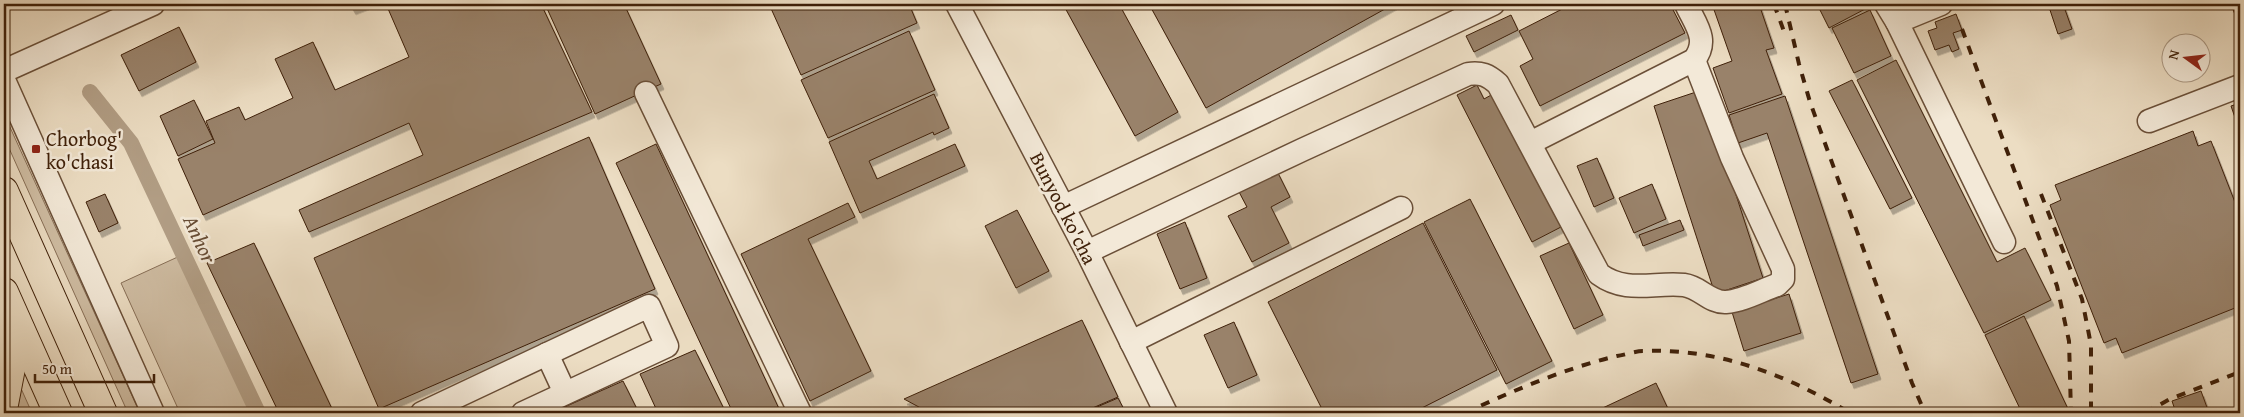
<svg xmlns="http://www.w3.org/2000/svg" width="2244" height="417" viewBox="0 0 2244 417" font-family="'Gentium Book Plus',serif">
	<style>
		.green { fill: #cfbda3; stroke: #876e56 }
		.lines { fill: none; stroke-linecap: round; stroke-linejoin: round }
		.canal { stroke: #b19d84; stroke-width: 16 }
		.building { fill: #99826a; stroke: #3f2009; filter: url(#shadow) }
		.minor-casing { stroke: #6a4f38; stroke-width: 25 }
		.major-casing { stroke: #3f2009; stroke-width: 30 }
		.minor { stroke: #f3e9d8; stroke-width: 22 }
		.major { stroke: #ecddc3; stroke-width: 28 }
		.rail { stroke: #3f2009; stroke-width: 4; stroke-dasharray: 9 9; stroke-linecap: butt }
		.poi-dot { fill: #8f2418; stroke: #f3e9d8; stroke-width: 2 }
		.labels { text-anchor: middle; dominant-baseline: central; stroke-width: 5; stroke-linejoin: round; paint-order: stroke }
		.poi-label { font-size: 20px; fill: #3f2009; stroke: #f3e9d8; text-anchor: start }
		.street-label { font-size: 20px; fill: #3f2009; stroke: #f3e9d8 }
		.water-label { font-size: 21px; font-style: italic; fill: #674c34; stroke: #f3e9d8 }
	</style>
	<defs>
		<filter id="shadow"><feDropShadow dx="3" dy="5.5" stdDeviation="0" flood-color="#0004"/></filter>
	</defs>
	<rect width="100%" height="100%" fill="#ecddc3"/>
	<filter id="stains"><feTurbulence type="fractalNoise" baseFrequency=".004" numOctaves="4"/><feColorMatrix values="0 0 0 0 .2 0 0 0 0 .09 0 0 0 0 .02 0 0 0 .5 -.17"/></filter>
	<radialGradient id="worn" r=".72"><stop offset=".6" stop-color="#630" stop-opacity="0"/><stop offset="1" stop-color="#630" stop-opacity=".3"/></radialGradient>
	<g class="green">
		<path d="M4,114L140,413H128L4,137Z"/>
		<path d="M182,255L253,413H180L121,283Z"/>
		<path d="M15,375L32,413H9Z"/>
	</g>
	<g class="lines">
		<path class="canal" d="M90,92L131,143L258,413"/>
	</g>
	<g class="building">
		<path d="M350,4H366L353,9Z"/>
		<path d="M386,4H541L592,112L309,232L299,210L423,155L409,123L203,215L178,159L215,143L206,121L239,107L245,120L293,98L275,59L313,42L335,90L409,57Z"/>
		<path d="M545,4H624L661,84L595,114Z"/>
		<path d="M769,4H909L917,23L801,75Z"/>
		<path d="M1063,4H1119L1178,112L1135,136Z"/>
		<path d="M1149,4H1394L1206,108Z"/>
		<path d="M1572,4H1670L1685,33L1540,106L1520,66L1533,59L1519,31Z"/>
		<path d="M1712,4H1759L1774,48L1766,50L1782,94L1729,113L1713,68L1732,61Z"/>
		<path d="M1817,4H1865L1867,8L1829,28Z"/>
		<path d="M2048,4H2063L2072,29L2058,34Z"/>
		<path d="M2231,4H2240V28Z"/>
		<path d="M1870,10L1891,56L1854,73L1832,28Z"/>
		<path d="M1956,14L1962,30L1953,33L1959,49L1952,52L1949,45L1935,50L1928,31L1937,28L1935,22Z"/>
		<path d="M1511,15L1518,30L1474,52L1466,36Z"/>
		<path d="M179,27L196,62L139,91L121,55Z"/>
		<path d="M909,31L935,90L828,138L801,80Z"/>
		<path d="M1896,60L1997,262L2025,248L2051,300L1984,333L1857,80Z"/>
		<path d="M1852,80L1912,198L1890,209L1829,91Z"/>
		<path d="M1477,85L1484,99L1493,94L1561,227L1532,242L1457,95Z"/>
		<path d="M1702,90L1763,278L1715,294L1654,106Z"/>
		<path d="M934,94L949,128L934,135L933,132L869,161L877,179L955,144L965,166L860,213L829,142Z"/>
		<path d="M1785,96L1878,374L1851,383L1767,133L1738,143L1729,115Z"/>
		<path d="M194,100L213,139L178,156L160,116Z"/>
		<path d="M2240,103V132L2231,106Z"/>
		<path d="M2193,131L2198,146L2211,141L2240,215V306L2122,353L2116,338L2104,343L2050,205L2061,200L2055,185Z"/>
		<path d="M589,137L655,289L379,409L314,258Z"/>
		<path d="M656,144L781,413H733L616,163Z"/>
		<path d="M1597,158L1614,198L1594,207L1577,166Z"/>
		<path d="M1277,171L1290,197L1271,207L1289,243L1252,262L1228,216L1247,207L1238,190Z"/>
		<path d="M1652,184L1666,219L1634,233L1619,198Z"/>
		<path d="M105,194L118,223L99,232L86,202Z"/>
		<path d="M1470,199L1552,361L1506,384L1424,222Z"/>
		<path d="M848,203L855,217L808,239L871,371L810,401L741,254Z"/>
		<path d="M1017,210L1049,271L1016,288L985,226Z"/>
		<path d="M1680,220L1684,230L1643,246L1639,235Z"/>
		<path d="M1185,222L1207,278L1180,289L1157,234Z"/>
		<path d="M1423,223L1497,370L1412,413H1324L1268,302Z"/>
		<path d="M254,243L334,413H279L207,263Z"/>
		<path d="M1569,243L1603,315L1574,329L1540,256Z"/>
		<path d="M1789,294L1801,333L1744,351L1732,312Z"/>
		<path d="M2024,316L2069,411L2065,413H2022L1985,335Z"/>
		<path d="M1082,320L1118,397L1081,413H930L904,399Z"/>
		<path d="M1234,322L1257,375L1228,388L1204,335Z"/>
		<path d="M695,350L726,413H658L640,374Z"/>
		<path d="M623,381L639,413H562L560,409Z"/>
		<path d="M1656,383L1670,413H1592Z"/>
		<path d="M2201,391L2209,413H2176L2172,401Z"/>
		<path d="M1118,398L1126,413H1083Z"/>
	</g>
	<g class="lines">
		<defs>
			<g id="minor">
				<path d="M957,4L1087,252L1166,413"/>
				<path d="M1886,4L1897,22"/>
				<path d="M1941,4L1897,22L2004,242"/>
				<path d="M4,71L153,4"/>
				<path d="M4,80L153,413"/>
				<path d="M646,93L800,413"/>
				<path d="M2149,121L2240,86"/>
				<path d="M1530,143L1694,60C1710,40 1695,24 1686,4"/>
				<path d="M1063,207L1493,4"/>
				<path d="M1087,252L1302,150L1468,74C1481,72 1488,75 1498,84L1599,274C1626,294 1653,282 1684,285C1700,287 1710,303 1726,302C1743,301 1762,290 1777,285L1783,279V269L1732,158L1694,60"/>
				<path d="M1131,342L1401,208"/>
				<path d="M547,354L565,393"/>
				<path d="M422,413L649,306L667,346L523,413"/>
			</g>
			<g id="major">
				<path d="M4,191L103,413"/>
				<path d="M4,292L58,413"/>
				<path d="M4,404L19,327"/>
			</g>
		</defs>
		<use href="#minor" class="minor-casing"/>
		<use href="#major" class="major-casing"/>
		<use href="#minor" class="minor"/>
		<use href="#major" class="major"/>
		<g class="rail">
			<path d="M1774,4L1786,37"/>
			<path d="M1785,4L1799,64L1810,102L1912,383L1925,413"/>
			<path d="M1962,29L2057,286L2069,341L2071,413"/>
			<path d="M2041,194L2082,299L2091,345V413"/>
			<path d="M1465,413C1512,391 1566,368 1617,356C1625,355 1635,351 1643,351C1719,348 1787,375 1850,413"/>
			<path d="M2145,413L2170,399L2240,372"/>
		</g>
	</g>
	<rect class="poi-dot" x="31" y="144" width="10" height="10" rx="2.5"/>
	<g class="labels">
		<g class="poi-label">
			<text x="46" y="138">Chorbog'<tspan x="46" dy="23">ko'chasi</tspan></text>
		</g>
		<g class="street-label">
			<text transform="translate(1064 208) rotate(63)">Bunyod ko'cha</text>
		</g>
		<g class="water-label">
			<text transform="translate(200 239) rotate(65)">Anhor</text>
		</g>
	</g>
	<rect width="2244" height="417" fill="none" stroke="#ecddc3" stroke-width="20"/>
	<rect x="5" y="5" width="2234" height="407" fill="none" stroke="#3f2009" stroke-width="2.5"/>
	<rect x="10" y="10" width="2224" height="397" fill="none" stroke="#3f2009"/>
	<g transform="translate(2186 58) rotate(285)"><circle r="24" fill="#f3e9d8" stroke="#ab9985"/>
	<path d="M0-4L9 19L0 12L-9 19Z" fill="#8f2418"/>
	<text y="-8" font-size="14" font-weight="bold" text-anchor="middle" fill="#3f2009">N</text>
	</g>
	<path d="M35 374v8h119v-8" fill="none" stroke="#3f2009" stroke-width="2.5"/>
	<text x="42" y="374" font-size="15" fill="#3f2009" stroke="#f3e9d8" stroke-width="4" paint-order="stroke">50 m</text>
	<rect width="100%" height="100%" filter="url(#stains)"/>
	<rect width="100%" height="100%" fill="url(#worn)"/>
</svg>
